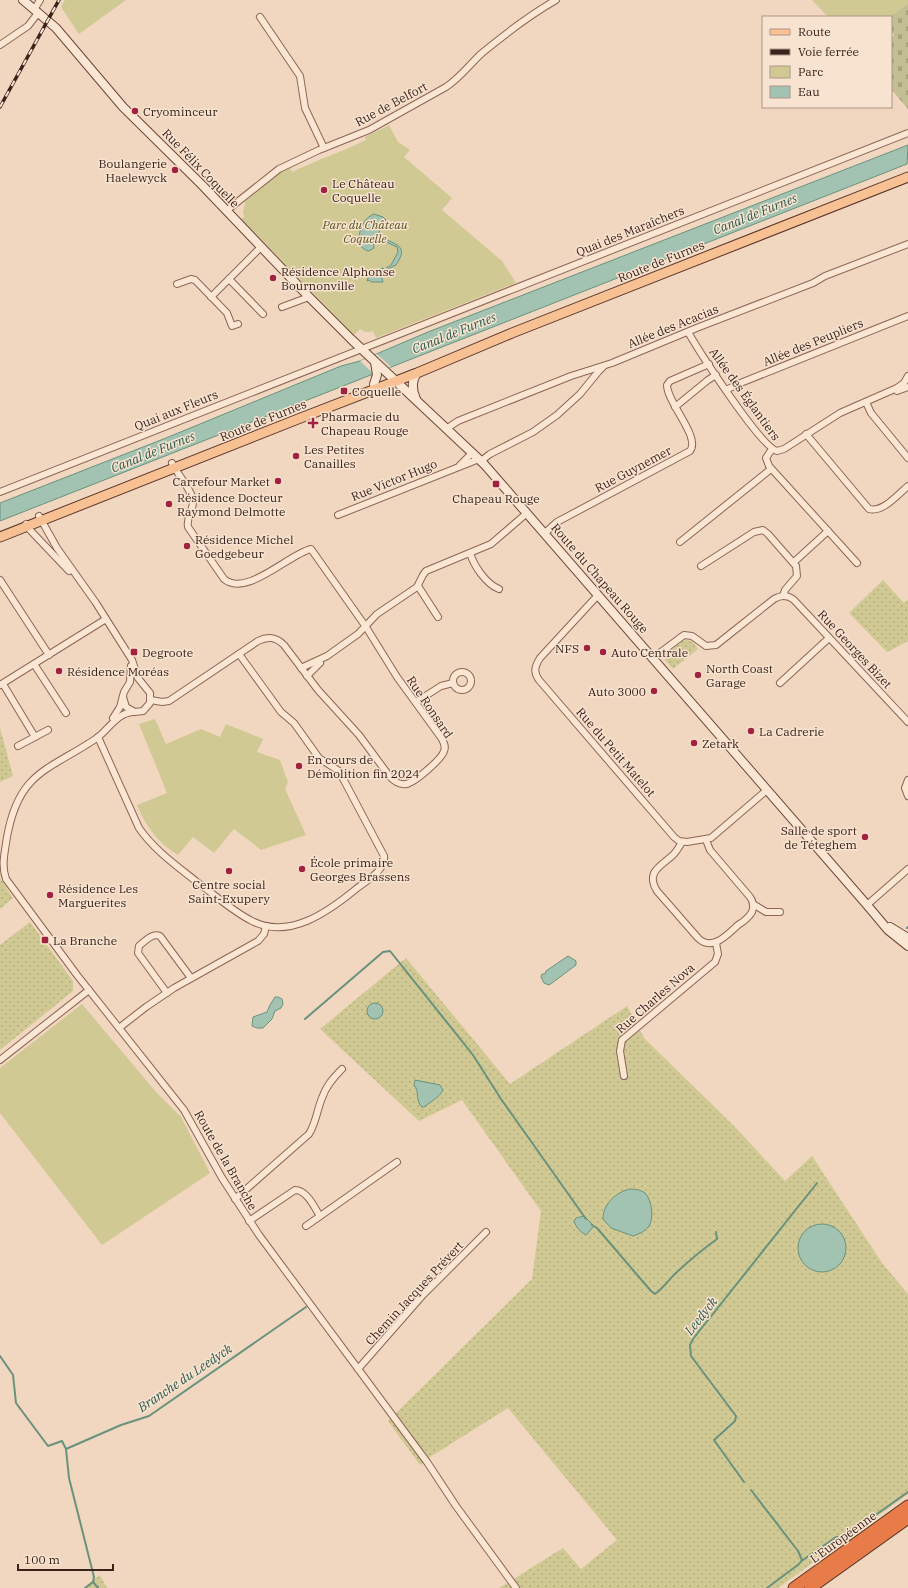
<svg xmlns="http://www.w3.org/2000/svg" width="908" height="1588" viewBox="0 0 908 1588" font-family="'IBM Plex Serif',serif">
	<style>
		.grass { fill: url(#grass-dots) }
		.cemetery { fill: url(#cemetery-stones) }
		.green { fill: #d0c993 }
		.water { fill: #a3c3b2; stroke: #69927e }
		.pier { fill: #f1d7bf }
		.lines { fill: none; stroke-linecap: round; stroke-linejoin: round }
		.stream { stroke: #69927e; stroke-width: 2 }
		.street-casing { stroke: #8c6656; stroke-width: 8 }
		.secondary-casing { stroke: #6e4739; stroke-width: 10 }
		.primary-casing { stroke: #59352b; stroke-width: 11 }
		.highway-casing { stroke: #59352b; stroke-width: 13 }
		.street { stroke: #fbe6d3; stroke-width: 6 }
		.secondary { stroke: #fbe6d3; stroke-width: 8 }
		.primary { stroke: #f8c194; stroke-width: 9 }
		.highway { stroke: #e87c49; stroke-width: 11 }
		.rail-casing { stroke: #3a231c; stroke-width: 3.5 }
		.rail { stroke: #f8e3d0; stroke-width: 2; stroke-dasharray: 6; stroke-linecap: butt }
		.poi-dot { fill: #a02140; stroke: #f8e3d0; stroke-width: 1.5 }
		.labels { text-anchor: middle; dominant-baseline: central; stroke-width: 3; stroke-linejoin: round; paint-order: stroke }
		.street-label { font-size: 12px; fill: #3a231c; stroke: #f8e3d0 }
		.poi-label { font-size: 12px; fill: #3a231c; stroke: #f8e3d0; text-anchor: start }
		.park-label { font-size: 12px; font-style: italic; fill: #585821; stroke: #f8e3d0 }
		.water-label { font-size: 13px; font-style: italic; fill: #2a5b4c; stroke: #f8e3d0 }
	</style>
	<defs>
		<pattern id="grass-dots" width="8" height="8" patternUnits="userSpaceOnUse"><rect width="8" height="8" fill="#d0c993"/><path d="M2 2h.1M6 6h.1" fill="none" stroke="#b3ac7e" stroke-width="1.8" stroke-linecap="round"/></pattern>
		<pattern id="cemetery-stones" width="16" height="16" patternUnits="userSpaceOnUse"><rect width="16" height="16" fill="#c4be93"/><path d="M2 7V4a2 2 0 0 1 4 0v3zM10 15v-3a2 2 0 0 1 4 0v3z" fill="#a9a37e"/></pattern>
	</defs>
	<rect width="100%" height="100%" fill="#f1d7bf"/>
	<g class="grass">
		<path d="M883,580L904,603L908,600V641L887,652L849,613Z"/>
		<path d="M687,640L693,642L698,649L673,669L665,660L666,654L683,641Z"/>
		<path d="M0,728L13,776L0,782Z"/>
		<path d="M0,878L13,898L0,909Z"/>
		<path d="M30,922L73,981V991L0,1050V945Z"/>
		<path d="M406,958L510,1084L627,1006L644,1038L734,1126L785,1181L812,1156L882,1263L908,1294V1494L778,1588H499L563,1548L581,1569L617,1540L508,1408L430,1457L420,1465L388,1421L532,1279L541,1211L462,1100L419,1121L320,1029Z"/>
		<path d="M100,1575L107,1588H83Z"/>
	</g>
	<path class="cemetery" d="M908,3V109L891,89V38L894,35L891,31L890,17Z"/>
	<g class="green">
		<path d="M65,0H126L79,34L61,7Z"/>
		<path d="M812,0H908V3L890,17H828Z"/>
		<path d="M389,125L398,142L410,150L404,157L452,198L442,210L502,261L516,283L376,338L373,331C368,333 364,332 360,329L354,335L241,219L245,216L243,214L244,206L246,204L244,202L278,174L290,168L292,172C316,160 342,152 366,140L365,137Z"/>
		<path d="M155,719L166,744L201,729L220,737L226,724L263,739L257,752L280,760L288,782L285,789L306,835L261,850L234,829L214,853L193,837L178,855C158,843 146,827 137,805L167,793L139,724Z"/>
		<path d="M82,1004L156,1092L181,1117L210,1173L102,1245L0,1113V1068Z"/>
	</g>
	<g class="water">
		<path d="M908,145L907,164L0,521V503L166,438L341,366L360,361L428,332Z"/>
		<path d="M374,214L383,217L386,220L385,226L381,229L378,234L381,238L385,240L383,241L373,236L374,248L369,251C353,249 358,220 374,214Z"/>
		<path d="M387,240C402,246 406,250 396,265L386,270V268L391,265L398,252L397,247L386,242Z"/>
		<path d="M383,268L384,271L376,275L382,278L383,282H371L369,280L367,281L369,275Z"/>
		<path d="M568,956L576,961V965L552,983L549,985L544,983L541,977L542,974H545L546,971Z"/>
		<path d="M275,997H278L282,999L283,1004L281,1008L275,1011L272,1019L263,1028H257L252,1026L253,1017L267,1012L270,1005Z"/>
		<circle cx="375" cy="1011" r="8"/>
		<path d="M415,1080L440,1085L443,1090C440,1097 430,1102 424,1107H422C415,1101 420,1092 414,1085Z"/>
		<path d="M630,1189C636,1189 641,1190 645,1193C652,1200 654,1218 649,1226C645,1232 638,1234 633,1236L611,1228L603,1219C603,1204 616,1192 630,1189Z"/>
		<path d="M584,1216L594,1226L586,1235C580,1232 576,1227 574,1221L576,1218Z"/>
		<circle cx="822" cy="1248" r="24"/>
	</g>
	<path class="pier" d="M377,354L391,367L374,374L360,361Z"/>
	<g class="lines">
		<g class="stream">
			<path d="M907,928L908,927"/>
			<path d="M305,1019L383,952L390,951L473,1055L501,1099L586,1219"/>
			<path d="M592,1225L597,1228L651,1291L655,1294C664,1288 669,1279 677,1272C690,1260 703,1249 717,1239L716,1232"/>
			<path d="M0,1356L13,1375L16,1403L48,1446L62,1441L66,1449"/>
			<path d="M744,1482L714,1440L735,1421L736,1416L691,1356L690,1345L693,1339L817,1183"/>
			<path d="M751,1490L798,1551L802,1560L799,1564L767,1588"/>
			<path d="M803,1560L836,1537L843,1538L908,1492"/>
			<path d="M85,1588L93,1582"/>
			<path d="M98,1588L93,1582L94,1577L69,1478L66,1449L121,1425L149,1416L306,1307"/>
		</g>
		<defs>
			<g id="street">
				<path d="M34,10L40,0"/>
				<path d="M260,17L300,76L305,108L324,148"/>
				<path d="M0,45L28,26L38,13"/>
				<path d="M226,211L279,169L319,150L369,130L446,87C460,78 470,64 482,53C505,34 530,15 556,0"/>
				<path d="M229,279L263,314"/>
				<path d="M177,284L191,279L195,280L227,313L232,326L238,324"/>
				<path d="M211,297L261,247"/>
				<path d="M282,307L309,297"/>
				<path d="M688,332C699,351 760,446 777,451L784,449L840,413L897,388L904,383L908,376"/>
				<path d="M726,390L738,384L908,316"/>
				<path d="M897,391L908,387"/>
				<path d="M866,402L871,413L908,458"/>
				<path d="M675,407L708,380L716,375"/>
				<path d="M446,429L458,421L571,376L612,363L699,327L813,283L825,276L908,244"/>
				<path d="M806,434L869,509C883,513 898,494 908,486"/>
				<path d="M772,449L766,458L769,466L857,563"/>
				<path d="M481,461L490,454L533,432L557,415L580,394L598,372L603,367"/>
				<path d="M460,465L472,453"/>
				<path d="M0,492L908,133"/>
				<path d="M338,515L479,459"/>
				<path d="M39,516L57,548L96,603L132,660L138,678L150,693V703L143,711L135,712L126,707L123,697"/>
				<path d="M26,524L30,530L69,571"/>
				<path d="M545,533L557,522L690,451C701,437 667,403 667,385L670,381L709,364"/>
				<path d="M680,542L771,469"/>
				<path d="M470,553C474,566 486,584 499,589"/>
				<path d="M794,562L828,531"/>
				<path d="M701,566L754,532L763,530L768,534L796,566L797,576L785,590L783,596"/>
				<path d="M0,580L49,655"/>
				<path d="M418,586L438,617"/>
				<path d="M598,595L540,658C535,666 533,672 539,680L674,837L679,841L687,842L711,838L767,790"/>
				<path d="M653,658L684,635L692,636L706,646L716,645L774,599C781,595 788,595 794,600L908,722"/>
				<path d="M34,664L66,713"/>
				<path d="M301,668L327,656L358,634L377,614L417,587L423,575L426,571L491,544L527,513"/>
				<circle cx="462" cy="681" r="9"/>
				<path d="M307,676L320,663"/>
				<path d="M780,683L829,638"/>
				<path d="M3,684L35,737"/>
				<path d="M0,685L106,619"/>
				<path d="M151,700L162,702L169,701L258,641C268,636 276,637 284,645L318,690L359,735L390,777C394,781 400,785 406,784C414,783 442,759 444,751C446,747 444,743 442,739L397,677L366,627L311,549C289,554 246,598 224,579L188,527C186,517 193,511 193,502C193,491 177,474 172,463"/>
				<path d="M416,702L441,686L453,683"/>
				<path d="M133,712C117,713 109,729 97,738C48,771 19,771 7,837C5,851 1,865 6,879L77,975L184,1110L222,1178L259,1235L427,1462L456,1506L516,1588"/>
				<path d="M113,718L120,707L124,692L130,682L131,666"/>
				<path d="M98,737L139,828C154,850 177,866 197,882C215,895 232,911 252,921C289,940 328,912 356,889C366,881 386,870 384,856L339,771L319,758L294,723L281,712L239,654"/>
				<path d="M18,746L48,730"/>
				<path d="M908,780L905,788L908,796"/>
				<path d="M682,842C679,847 677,851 673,855C661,866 645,872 657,891L698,938C712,952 727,935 738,925C743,922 749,917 752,912C754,907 753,901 750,897L710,850L706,840"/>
				<path d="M753,904L766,912H780"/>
				<path d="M867,905L908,869"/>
				<path d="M167,993L138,953L139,946C145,941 152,933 160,936L191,978"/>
				<path d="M119,1028L146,1007L174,988L258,941L264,934L266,926"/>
				<path d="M0,1060L89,990"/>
				<path d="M624,1076L620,1051L622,1040L715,962L718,954L716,943"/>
				<path d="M235,1199L309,1134C316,1123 317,1110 322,1098C326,1086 333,1078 342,1069"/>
				<path d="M249,1221L295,1190C307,1190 314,1207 320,1216"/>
				<path d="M306,1226L397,1162"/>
				<path d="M358,1369L422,1296L486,1232"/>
			</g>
			<g id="secondary">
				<path d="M23,0L56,28L123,107L202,185L309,297L351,339L484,464L867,905L888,930L908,946"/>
				<path d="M374,384L377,375L375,362"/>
				<path d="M416,399C412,390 411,381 417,373"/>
				<path d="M890,927L908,938"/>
			</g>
			<path id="primary" d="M0,537L298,419L417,373L512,333L908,177"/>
			<g id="highway">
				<path d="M794,1588L908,1506"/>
				<path d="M810,1588L908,1518"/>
			</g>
		</defs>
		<use href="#street" class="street-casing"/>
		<use href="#secondary" class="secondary-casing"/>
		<use href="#primary" class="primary-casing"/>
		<use href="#highway" class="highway-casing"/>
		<use href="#street" class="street"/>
		<use href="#secondary" class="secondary"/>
		<use href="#primary" class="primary"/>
		<use href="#highway" class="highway"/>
		<defs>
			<path id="rail" d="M0,107L59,0"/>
		</defs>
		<use href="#rail" class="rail-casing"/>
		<use href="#rail" class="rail"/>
	</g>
	<g class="poi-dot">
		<circle cx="135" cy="111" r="4"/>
		<circle cx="175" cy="170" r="4"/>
		<circle cx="324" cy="190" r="4"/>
		<circle cx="273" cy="278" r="4"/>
		<rect x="340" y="387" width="8" height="8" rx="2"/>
		<path d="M311 417h4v4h4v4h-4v4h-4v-4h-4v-4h4z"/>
		<circle cx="296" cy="456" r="4"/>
		<circle cx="278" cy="481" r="4"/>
		<rect x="492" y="480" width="8" height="8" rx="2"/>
		<circle cx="169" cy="504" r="4"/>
		<circle cx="187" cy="546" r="4"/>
		<circle cx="587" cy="648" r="4"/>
		<rect x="130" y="648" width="8" height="8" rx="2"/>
		<circle cx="603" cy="652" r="4"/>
		<circle cx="59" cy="671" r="4"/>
		<circle cx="698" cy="675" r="4"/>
		<circle cx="654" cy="691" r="4"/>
		<circle cx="751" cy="731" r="4"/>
		<circle cx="694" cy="743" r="4"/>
		<circle cx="299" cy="766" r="4"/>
		<circle cx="865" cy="837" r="4"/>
		<circle cx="302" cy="869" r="4"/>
		<circle cx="229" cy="871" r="4"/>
		<circle cx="50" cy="895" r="4"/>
		<rect x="41" y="936" width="8" height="8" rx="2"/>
	</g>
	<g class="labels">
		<g class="street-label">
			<text transform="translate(391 104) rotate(-28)">Rue de Belfort</text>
			<text transform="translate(201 168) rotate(46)">Rue Félix Coquelle</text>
			<text transform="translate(630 231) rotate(-22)">Quai des Maraîchers</text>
			<text transform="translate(661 261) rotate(-22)">Route de Furnes</text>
			<text transform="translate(673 326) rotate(-22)">Allée des Acacias</text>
			<text transform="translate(813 342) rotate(-22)">Allée des Peupliers</text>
			<text transform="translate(745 394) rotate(54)">Allée des Églantiers</text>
			<text transform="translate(176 410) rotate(-22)">Quai aux Fleurs</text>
			<text transform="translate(263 420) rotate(-22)">Route de Furnes</text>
			<text transform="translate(633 469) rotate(-28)">Rue Guynemer</text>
			<text transform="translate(394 480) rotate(-22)">Rue Victor Hugo</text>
			<text transform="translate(600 578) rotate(49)">Route du Chapeau Rouge</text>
			<text transform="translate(855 649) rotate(47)">Rue Georges Bizet</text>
			<text transform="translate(430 707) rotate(56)">Rue Ronsard</text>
			<text transform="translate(616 752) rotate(49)">Rue du Petit Matelot</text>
			<text transform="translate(655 998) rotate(-41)">Rue Charles Nova</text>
			<text transform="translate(226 1160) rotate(60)">Route de la Branche</text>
			<text transform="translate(414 1293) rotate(-47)">Chemin Jacques Prévert</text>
			<text transform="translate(843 1537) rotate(-36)">L'Européenne</text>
		</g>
		<g class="poi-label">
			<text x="143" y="111">Cryominceur</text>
			<text x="167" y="163" text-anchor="end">Boulangerie<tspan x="167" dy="14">Haelewyck</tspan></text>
			<text x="332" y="183">Le Château<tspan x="332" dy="14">Coquelle</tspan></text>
			<text x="281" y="271">Résidence Alphonse<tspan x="281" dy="14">Bournonville</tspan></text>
			<text x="352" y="391">Coquelle</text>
			<text x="321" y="416">Pharmacie du<tspan x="321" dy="14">Chapeau Rouge</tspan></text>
			<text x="304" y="449">Les Petites<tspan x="304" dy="14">Canailles</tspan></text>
			<text x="270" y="481" text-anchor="end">Carrefour Market</text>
			<text x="177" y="497">Résidence Docteur<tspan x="177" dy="14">Raymond Delmotte</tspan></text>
			<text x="496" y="498" text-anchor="middle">Chapeau Rouge</text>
			<text x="195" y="539">Résidence Michel<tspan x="195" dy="14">Goedgebeur</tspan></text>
			<text x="579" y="648" text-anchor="end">NFS</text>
			<text x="142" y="652">Degroote</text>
			<text x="611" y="652">Auto Centrale</text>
			<text x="706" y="668">North Coast<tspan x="706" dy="14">Garage</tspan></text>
			<text x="67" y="671">Résidence Moréas</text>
			<text x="646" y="691" text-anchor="end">Auto 3000</text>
			<text x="759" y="731">La Cadrerie</text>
			<text x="702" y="743">Zetark</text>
			<text x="307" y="759">En cours de<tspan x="307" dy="14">Démolition fin 2024</tspan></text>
			<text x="857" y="830" text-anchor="end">Salle de sport<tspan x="857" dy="14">de Téteghem</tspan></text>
			<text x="310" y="862">École primaire<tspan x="310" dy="14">Georges Brassens</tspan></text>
			<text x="229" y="884" text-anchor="middle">Centre social<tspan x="229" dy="14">Saint-Exupery</tspan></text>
			<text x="58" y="888">Résidence Les<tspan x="58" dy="14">Marguerites</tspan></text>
			<text x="53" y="940">La Branche</text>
		</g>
		<g class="park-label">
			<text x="365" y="224">Parc du Château<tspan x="365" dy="14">Coquelle</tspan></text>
		</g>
		<g class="water-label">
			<text transform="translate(755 214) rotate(-22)">Canal de Furnes</text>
			<text transform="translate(454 333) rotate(-22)">Canal de Furnes</text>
			<text transform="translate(153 452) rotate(-22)">Canal de Furnes</text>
			<text transform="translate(701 1316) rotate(-52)">Leedyck</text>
			<text transform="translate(185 1378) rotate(-34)">Branche du Leedyck</text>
		</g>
	</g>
	<rect x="762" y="16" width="130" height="92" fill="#f8e3d0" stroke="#ac9688"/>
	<rect x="770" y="29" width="20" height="6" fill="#f8c194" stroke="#ac9688"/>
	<text x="798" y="36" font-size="12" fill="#3a231c">Route</text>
	<rect x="770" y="49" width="20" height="6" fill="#3a231c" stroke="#ac9688"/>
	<text x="798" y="56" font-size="12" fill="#3a231c">Voie ferrée</text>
	<rect x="770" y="66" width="20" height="12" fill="#d0c993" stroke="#ac9688"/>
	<text x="798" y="76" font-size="12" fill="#3a231c">Parc</text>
	<rect x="770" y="86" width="20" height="12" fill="#a3c3b2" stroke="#ac9688"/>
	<text x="798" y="96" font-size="12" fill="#3a231c">Eau</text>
	<path d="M18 1564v6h95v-6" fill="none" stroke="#3a231c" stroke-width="2"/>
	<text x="24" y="1564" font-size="12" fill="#3a231c" stroke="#f8e3d0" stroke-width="3" paint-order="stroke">100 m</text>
</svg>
